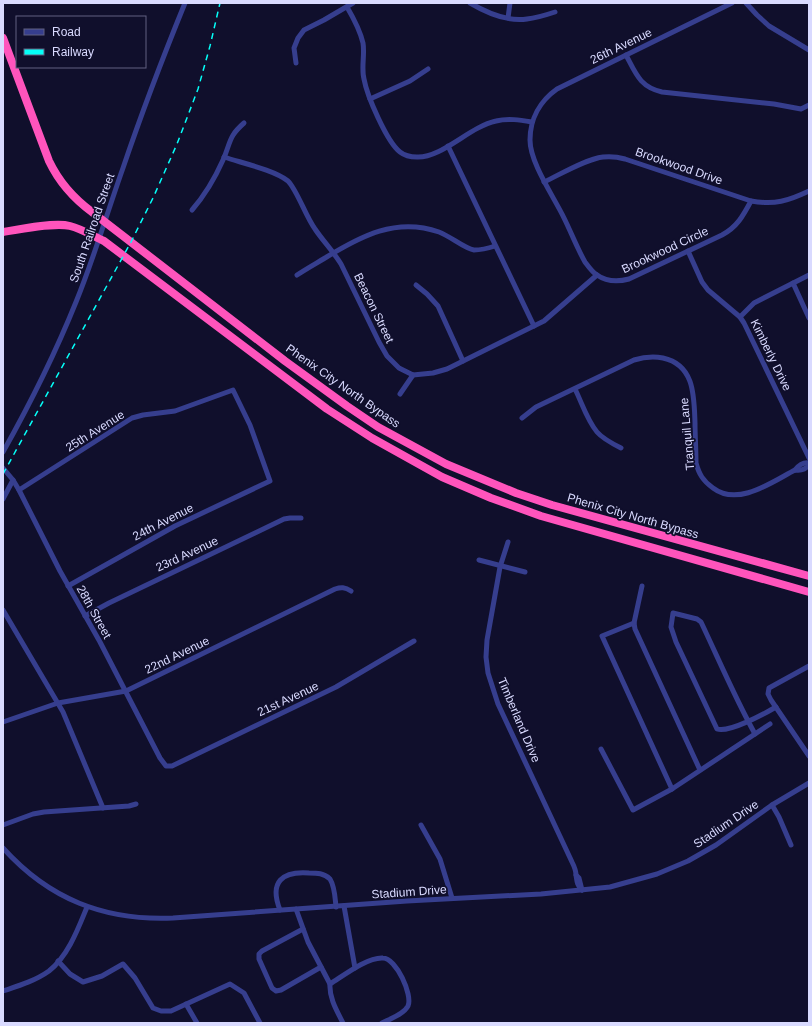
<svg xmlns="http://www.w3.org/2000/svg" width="812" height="1026" viewBox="0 0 812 1026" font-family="Helvetica,sans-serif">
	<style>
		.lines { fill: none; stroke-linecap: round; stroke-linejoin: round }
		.minor { stroke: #363e8e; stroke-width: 5 }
		.highway { stroke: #ff54bc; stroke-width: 8 }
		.rail { stroke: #05fff8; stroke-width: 1.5; stroke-dasharray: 6 5; stroke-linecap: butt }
		.labels { text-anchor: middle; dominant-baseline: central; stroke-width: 3.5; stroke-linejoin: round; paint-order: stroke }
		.street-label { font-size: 12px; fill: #d9daff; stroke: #100f2c }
	</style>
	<rect width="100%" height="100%" fill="#100f2c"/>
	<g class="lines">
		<g class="minor">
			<path d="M470,3C487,13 508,22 527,19C537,18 546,15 555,12"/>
			<path d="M732,3L557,89C540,101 530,119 530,140C530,163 554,197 564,218C571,232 577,248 585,262C588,266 593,273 597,275C607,282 618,282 629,279L722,235C737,227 743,216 751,201"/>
			<path d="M746,3L757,15L769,26L809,50"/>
			<path d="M347,7C354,19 360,30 363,43C365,55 361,68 364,79C367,96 387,142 400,152C405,156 411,157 417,157C442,158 469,127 496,121C508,118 520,120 532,122"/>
			<path d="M508,18L510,3"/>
			<path d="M626,55C636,74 640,87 662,92L774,104L801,109L809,105"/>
			<path d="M296,63L294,48L298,38L304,30L324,20L353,3"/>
			<path d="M370,99L410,81L428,69"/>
			<path d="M448,146L534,326"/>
			<path d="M224,157C242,163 274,170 288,181C297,190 306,217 315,229C323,241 333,251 341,264L379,342L387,356L399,368L413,375L433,373L447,369L544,321L597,275"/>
			<path d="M544,182C561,174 586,159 603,157C611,156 618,157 625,159L751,201C775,205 788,201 809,191"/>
			<path d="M192,210C205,195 215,178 223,160C231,142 228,137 244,123"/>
			<path d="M688,251L702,282L708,290L740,317L744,323L809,458"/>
			<path d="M297,275C306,269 315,264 325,258C361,236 396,217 439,232C450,236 465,249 474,250C482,250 489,248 495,246"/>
			<path d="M793,283L809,318"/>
			<path d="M416,285L427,294L438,306L463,361"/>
			<path d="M740,317L754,303L809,275"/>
			<path d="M575,389C582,403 587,420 597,432C603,439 613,444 621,448"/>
			<path d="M400,394L413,375"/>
			<path d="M522,418L536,407L634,360C644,357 652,356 663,358C695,365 694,397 695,423C695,436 696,450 696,463C699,474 703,481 713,488C738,507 772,482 795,470C801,471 805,470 809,465"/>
			<path d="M3,452C30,404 55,354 76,302C94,258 107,213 123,168C142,112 163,57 185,3"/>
			<path d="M3,468L13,480L19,490L60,571L100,642L160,758L166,766H172L336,687L414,641"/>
			<path d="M795,470C799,465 803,462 809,463"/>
			<path d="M19,490L132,418L143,415L175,411L233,390L250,425L270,481L175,526L68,586"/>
			<path d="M3,499L13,480"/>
			<path d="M508,542L500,567L487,640L486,657L488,673L498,704L572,862C574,866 576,871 576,875C577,882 577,885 582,890"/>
			<path d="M479,560L525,572"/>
			<path d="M642,586L634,623L635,629L700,770"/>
			<path d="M3,610L63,712L103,808"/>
			<path d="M85,616L109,603L284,519L290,518H301"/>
			<path d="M634,623L602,636L672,789"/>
			<path d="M809,666L769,688L768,694L771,700L809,756"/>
			<path d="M3,722L58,703L126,691L335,589C341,587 345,587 351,591"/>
			<path d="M755,734C735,698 719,660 701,622L697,619L673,613L671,627L676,642L717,729C729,733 764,714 776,707"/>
			<path d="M601,749L633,810L672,789L770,724"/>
			<path d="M772,805L779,817L791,845"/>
			<path d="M3,825L33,814L44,812L129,806L136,804"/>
			<path d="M421,825L440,859L452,898"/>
			<path d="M3,848C49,899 104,921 173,918L407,901L541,894L610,887L657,874L688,861L716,845L772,805L809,783"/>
			<path d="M576,875L579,878L582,890"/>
			<path d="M344,906L355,968"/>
			<path d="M296,909L308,942L330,984"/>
			<path d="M280,910C269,882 282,871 309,873C317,873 324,873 330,879C335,887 335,898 336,907"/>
			<path d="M303,929L262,951L259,954V959L272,988L276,991L281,990L321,967"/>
			<path d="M58,961L70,974L83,982L102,976L123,964L135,978L153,1008L161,1011H171L230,984L244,993L260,1023"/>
			<path d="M3,991C18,986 35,981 49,971C68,956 78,929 87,907"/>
			<path d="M186,1004L197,1023"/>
			<path d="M343,1023C337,1011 329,998 330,984C343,976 367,957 383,958C396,958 413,995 408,1006C404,1014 390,1019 382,1023"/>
		</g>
		<g class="highway">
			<path d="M3,38L49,161C59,182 73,198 92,212L285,361L347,406L378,427L446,464L516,493L552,505L809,576"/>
			<path d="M3,232C20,229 55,222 70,226C82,229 93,236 104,241L327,409L372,438L442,477L491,498L541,516L809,592"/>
		</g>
		<path class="rail" d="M3,474L131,242L153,198L177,144L198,89L210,46L220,3"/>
	</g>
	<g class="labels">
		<g class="street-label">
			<text transform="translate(621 46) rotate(-26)">26th Avenue</text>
			<text transform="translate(679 166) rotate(19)">Brookwood Drive</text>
			<text transform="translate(92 228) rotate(-71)">South Railroad Street</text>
			<text transform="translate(665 250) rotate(-25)">Brookwood Circle</text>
			<text transform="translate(374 308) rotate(64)">Beacon Street</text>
			<text transform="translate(771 355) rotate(64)">Kimberly Drive</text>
			<text transform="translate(343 386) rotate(35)">Phenix City North Bypass</text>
			<text transform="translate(95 431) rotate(-32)">25th Avenue</text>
			<text transform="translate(687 434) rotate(-95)">Tranquil Lane</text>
			<text transform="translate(633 516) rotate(16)">Phenix City North Bypass</text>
			<text transform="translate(163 522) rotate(-27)">24th Avenue</text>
			<text transform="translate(187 554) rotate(-25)">23rd Avenue</text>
			<text transform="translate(94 612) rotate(61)">28th Street</text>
			<text transform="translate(177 655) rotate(-26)">22nd Avenue</text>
			<text transform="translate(288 699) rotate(-25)">21st Avenue</text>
			<text transform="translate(519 720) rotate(67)">Timberland Drive</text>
			<text transform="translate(726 824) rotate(-34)">Stadium Drive</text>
			<text transform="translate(409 892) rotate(-4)">Stadium Drive</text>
		</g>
	</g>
	<rect width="812" height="1026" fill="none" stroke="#d9daff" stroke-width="8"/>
	<rect x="16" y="16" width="130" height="52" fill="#100f2c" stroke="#606080"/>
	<rect x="24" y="29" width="20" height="6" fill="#363e8e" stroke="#606080"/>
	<text x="52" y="36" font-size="12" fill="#d9daff">Road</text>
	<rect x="24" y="49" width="20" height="6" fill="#05fff8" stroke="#606080"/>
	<text x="52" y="56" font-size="12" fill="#d9daff">Railway</text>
</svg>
